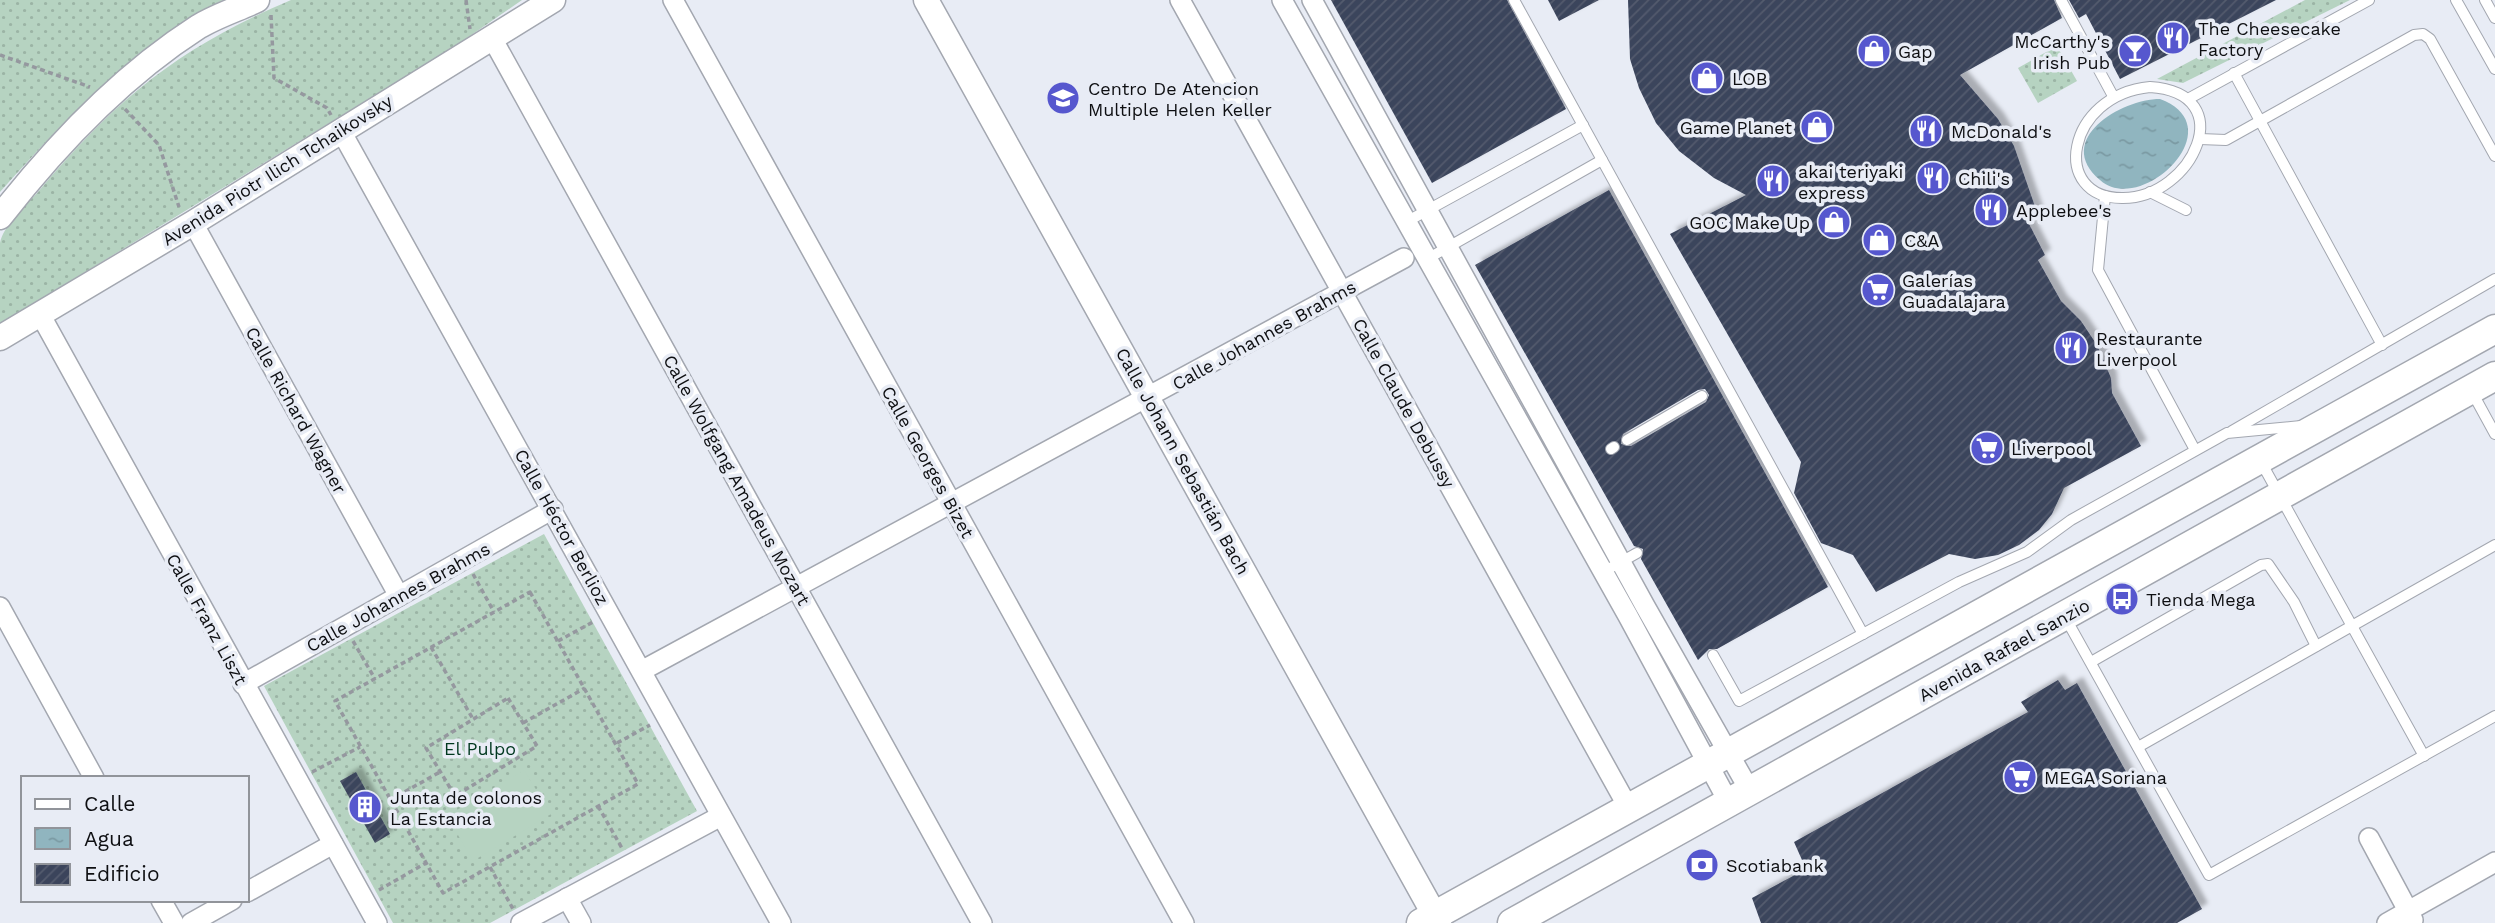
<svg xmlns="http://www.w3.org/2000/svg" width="2495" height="923" viewBox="0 0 2495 923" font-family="'Work Sans',sans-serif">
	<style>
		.grass { fill: url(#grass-dots) }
		.garden { fill: #b6d3c1 }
		.water { fill: url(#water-ripples) }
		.building { fill: url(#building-hatch); fill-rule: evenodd; filter: url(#shadow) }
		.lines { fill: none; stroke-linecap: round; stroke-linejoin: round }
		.service-casing { stroke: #a3a7b0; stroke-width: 12 }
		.minor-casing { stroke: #a3a7b0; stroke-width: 22 }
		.tertiary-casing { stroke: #a3a7b0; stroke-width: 27 }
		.secondary-casing { stroke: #a3a7b0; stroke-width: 31 }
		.path { stroke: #95989f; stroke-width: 3.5; stroke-dasharray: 5 3.5; stroke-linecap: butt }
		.service { stroke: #fff; stroke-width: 10 }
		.minor { stroke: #fff; stroke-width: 19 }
		.tertiary { stroke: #fff; stroke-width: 24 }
		.secondary { stroke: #fff; stroke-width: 28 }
		.labels { text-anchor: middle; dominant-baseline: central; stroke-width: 7; stroke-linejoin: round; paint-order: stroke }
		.poi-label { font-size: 18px; fill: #0e0f12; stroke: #e8ecf5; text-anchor: start }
		.street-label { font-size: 18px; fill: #0e0f12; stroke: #e8ecf5 }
		.park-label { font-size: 18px; fill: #00381f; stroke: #e8ecf5 }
	</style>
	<defs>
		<pattern id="grass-dots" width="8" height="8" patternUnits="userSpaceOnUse" patternTransform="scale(1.75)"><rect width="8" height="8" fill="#b6d3c1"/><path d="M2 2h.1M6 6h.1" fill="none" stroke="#9bb4a5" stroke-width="1.8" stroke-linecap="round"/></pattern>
		<pattern id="water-ripples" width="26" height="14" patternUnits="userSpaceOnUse" patternTransform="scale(1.75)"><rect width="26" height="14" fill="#90b5bf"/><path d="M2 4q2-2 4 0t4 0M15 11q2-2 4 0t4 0" fill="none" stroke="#7b9aa3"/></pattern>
		<pattern id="building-hatch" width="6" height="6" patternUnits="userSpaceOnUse" patternTransform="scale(1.75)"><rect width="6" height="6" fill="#3b445b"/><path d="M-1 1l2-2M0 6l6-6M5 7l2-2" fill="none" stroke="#545b6e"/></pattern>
		<filter id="shadow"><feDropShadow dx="6" dy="-6" stdDeviation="2" flood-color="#0004"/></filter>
	</defs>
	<rect width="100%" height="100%" fill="#e8ecf5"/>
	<g class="grass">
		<path d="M0,0H223C133,45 66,119 0,192Z"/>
		<path d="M291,0H522L454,47L0,324C0,298 0,268 0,243C3,226 26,205 38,192C116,99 178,48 291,0Z"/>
		<path d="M2305,0H2350L2183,83L2157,79Z"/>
		<path d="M2057,46L2077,81L2038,103L2018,68Z"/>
		<path d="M544,534L697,811L490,923H393L264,686Z"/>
	</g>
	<path class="garden" d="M524,770L551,814L473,861L447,816Z"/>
	<path class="water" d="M2160,99C2235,127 2141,217 2100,180C2053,140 2121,99 2160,99Z"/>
	<g class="building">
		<path d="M1331,0H1507L1566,109L1432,183Z"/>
		<path d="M1548,0H1599L1559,21Z"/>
		<path d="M1628,0H2054L2062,18L1960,75L1998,119L2014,146L2038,215L2028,222L2045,255L2038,260L2061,301L2081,321L2097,345L2111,378L2112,393L2141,446L2064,488L2052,514L2039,530L2019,545L1998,555L1975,559L1949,554L1876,592L1853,555L1821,543L1794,493L1801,462L1670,234L1746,195L1714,178L1679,151L1656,123L1639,88L1630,59Z"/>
		<path d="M2069,0H2276L2120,79L2086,14L2079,18Z"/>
		<path d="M1609,190L1828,587L1717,649H1709L1698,660L1641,559L1643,549L1634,546L1475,265ZM1705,389L1709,395L1706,402L1631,446L1621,444L1623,434L1698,390Z"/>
		<path d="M2058,680L2065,690L2077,683L2202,909L2177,923H1761L1752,898L1806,869L1794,842L2028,712L2021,702Z"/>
		<path d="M356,772L390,834L375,843L340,781Z"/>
	</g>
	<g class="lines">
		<defs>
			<g id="service">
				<path d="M1514,0L1863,634"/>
				<path d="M2061,0L2113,96"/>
				<path d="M2456,0L2495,69"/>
				<path d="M2485,0L2495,18"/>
				<path d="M2234,73L2382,345"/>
				<path d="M2150,87C2242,93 2192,198 2123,198C2049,199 2066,95 2150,87Z"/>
				<path d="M2188,99L2369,0"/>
				<path d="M2200,139L2226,140L2414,35L2423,34L2430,39L2495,156"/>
				<path d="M2150,192L2186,210"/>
				<path d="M2105,196L2098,270L2195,450"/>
				<path d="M1406,222L1583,125"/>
				<path d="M1427,259L1602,160"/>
				<path d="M2472,392L2495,434"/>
				<path d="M2232,431L2495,279"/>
				<path d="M1627,440L1702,396"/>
				<path d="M1611,449L1614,447"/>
				<path d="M2261,462L2424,756"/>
				<path d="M1603,572L1637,553"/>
				<path d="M2065,617L2209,875L2495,716"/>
				<path d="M1713,655L1739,701L1959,582L2027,552L2071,520L2227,433L2301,426"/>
				<path d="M2091,662L2261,565L2268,564L2294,602L2316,646"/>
				<path d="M2138,747L2495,545"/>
			</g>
			<g id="minor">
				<path d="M673,0L1184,923"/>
				<path d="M1180,0L1628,807"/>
				<path d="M1282,0L1628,616L1729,803"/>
				<path d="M1312,0L1645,606L1750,791"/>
				<path d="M492,38L982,923"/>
				<path d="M341,131L781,923"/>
				<path d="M193,223L399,596"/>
				<path d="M40,314L377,923"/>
				<path d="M0,607L94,778"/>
				<path d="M643,670L1404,258"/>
				<path d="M243,684L553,509"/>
				<path d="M2369,838L2413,920"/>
				<path d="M247,892L333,844"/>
				<path d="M567,898L581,923"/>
				<path d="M161,900L174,923"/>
				<path d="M191,923L232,900"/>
				<path d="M521,923L721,816"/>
				<path d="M2387,923L2495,862"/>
			</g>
			<g id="tertiary">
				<path d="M926,0L1439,923"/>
				<path d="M0,217C56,145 120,77 198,27C216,16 238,9 257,0"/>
				<path d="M0,338L193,223L553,0"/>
			</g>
			<g id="secondary">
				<path d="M1421,923L2495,329"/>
				<path d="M1512,923L2495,376"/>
			</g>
		</defs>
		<use href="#service" class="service-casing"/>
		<use href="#minor" class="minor-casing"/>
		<use href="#tertiary" class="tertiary-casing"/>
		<use href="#secondary" class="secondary-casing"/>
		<g class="path">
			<path d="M466,0L470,29"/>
			<path d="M271,15L274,78L327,108L331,115"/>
			<path d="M0,55L90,87"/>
			<path d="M125,109L159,145L179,207"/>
			<path d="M473,574L494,612"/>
			<path d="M530,592L638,784L443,893L335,701Z"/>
			<path d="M353,641L375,679"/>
			<path d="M558,641L593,622"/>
			<path d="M431,647L473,719"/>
			<path d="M508,698L537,746L455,796L426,748Z"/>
			<path d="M523,723L585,688"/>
			<path d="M617,743L650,725"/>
			<path d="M312,772L360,747"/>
			<path d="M390,800L440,772"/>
			<path d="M598,806L623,850"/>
			<path d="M490,867L513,909"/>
			<path d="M379,890L426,863"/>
		</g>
		<use href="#service" class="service"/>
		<use href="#minor" class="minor"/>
		<use href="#tertiary" class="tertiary"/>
		<use href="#secondary" class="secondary"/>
	</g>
	<defs>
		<symbol id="restaurant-disc" viewBox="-11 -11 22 22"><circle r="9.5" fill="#5657ce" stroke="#e8ecf5"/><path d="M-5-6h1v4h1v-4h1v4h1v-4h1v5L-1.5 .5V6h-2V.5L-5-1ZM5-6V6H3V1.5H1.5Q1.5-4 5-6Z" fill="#fff"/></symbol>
		<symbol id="shop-disc" viewBox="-11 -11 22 22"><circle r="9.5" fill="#5657ce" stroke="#e8ecf5"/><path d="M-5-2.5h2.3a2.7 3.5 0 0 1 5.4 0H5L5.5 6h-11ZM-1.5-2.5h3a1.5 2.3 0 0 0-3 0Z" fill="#fff"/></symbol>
		<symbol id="bar-disc" viewBox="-11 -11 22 22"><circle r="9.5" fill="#5657ce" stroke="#e8ecf5"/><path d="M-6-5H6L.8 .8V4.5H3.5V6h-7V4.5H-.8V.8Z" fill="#fff"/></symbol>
		<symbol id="school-disc" viewBox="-11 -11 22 22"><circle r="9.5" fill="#5657ce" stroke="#e8ecf5"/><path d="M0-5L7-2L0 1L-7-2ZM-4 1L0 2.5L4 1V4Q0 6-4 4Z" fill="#fff"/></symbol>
		<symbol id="supermarket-disc" viewBox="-11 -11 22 22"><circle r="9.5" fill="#5657ce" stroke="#e8ecf5"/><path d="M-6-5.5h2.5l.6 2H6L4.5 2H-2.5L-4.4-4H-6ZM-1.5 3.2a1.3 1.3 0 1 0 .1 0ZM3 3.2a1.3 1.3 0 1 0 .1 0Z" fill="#fff"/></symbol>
		<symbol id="bus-disc" viewBox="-11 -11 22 22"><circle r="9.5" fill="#5657ce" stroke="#e8ecf5"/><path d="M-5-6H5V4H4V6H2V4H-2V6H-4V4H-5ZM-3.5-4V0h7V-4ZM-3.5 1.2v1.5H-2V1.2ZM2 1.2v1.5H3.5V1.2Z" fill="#fff"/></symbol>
		<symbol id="building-disc" viewBox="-11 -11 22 22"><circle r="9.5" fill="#5657ce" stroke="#e8ecf5"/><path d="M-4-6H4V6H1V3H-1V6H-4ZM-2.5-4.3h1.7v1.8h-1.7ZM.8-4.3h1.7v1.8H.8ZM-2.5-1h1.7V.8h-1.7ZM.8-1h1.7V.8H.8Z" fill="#fff"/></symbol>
		<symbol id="bank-disc" viewBox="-11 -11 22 22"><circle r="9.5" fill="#5657ce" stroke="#e8ecf5"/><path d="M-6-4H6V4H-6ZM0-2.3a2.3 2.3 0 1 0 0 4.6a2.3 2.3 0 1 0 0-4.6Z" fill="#fff"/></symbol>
	</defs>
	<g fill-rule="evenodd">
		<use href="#restaurant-disc" x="2154" y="19" width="38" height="38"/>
		<use href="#shop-disc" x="1855" y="32" width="38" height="38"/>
		<use href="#bar-disc" x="2116" y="32" width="38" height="38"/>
		<use href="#shop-disc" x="1688" y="59" width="38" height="38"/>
		<use href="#school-disc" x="1044" y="79" width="38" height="38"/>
		<use href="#shop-disc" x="1798" y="108" width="38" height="38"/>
		<use href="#restaurant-disc" x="1907" y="112" width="38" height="38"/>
		<use href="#restaurant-disc" x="1914" y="159" width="38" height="38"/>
		<use href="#restaurant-disc" x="1754" y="162" width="38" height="38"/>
		<use href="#restaurant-disc" x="1972" y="191" width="38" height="38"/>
		<use href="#shop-disc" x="1815" y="203" width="38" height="38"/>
		<use href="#shop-disc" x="1860" y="221" width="38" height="38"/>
		<use href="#supermarket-disc" x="1859" y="271" width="38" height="38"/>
		<use href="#restaurant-disc" x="2052" y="329" width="38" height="38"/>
		<use href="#supermarket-disc" x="1968" y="429" width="38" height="38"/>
		<use href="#bus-disc" x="2103" y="580" width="38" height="38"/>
		<use href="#supermarket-disc" x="2001" y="758" width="38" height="38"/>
		<use href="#building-disc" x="346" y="788" width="38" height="38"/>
		<use href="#bank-disc" x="1683" y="846" width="38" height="38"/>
	</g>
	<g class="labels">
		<g class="poi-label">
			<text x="2198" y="28">The Cheesecake<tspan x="2198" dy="21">Factory</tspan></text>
			<text x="2110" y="41" text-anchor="end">McCarthy's<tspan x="2110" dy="21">Irish Pub</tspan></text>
			<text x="1898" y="51">Gap</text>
			<text x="1732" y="78">LOB</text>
			<text x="1088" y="88">Centro De Atencion<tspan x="1088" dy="21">Multiple Helen Keller</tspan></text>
			<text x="1792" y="127" text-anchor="end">Game Planet</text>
			<text x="1951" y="131">McDonald's</text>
			<text x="1798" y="171">akai teriyaki<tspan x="1798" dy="21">express</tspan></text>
			<text x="1958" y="178">Chili's</text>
			<text x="2016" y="210">Applebee's</text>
			<text x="1810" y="222" text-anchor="end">GOC Make Up</text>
			<text x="1904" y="240">C&amp;A</text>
			<text x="1902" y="280">Galerías<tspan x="1902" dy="21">Guadalajara</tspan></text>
			<text x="2096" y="338">Restaurante<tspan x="2096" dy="21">Liverpool</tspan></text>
			<text x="2011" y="448">Liverpool</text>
			<text x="2146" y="599">Tienda Mega</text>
			<text x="2044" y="777">MEGA Soriana</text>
			<text x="390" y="797">Junta de colonos<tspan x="390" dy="21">La Estancia</tspan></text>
			<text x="1726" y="865">Scotiabank</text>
		</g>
		<g class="street-label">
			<text transform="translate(277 170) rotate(-32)">Avenida Piotr Ilich Tchaikovsky</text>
			<text transform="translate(1264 335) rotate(-29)">Calle Johannes Brahms</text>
			<text transform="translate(1404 403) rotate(61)">Calle Claude Debussy</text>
			<text transform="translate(296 410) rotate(61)">Calle Richard Wagner</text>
			<text transform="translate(1183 461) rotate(61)">Calle Johann Sebastián Bach</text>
			<text transform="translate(928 462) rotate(61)">Calle Georges Bizet</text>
			<text transform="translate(737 480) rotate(61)">Calle Wolfgang Amadeus Mozart</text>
			<text transform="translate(562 527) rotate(61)">Calle Héctor Berlioz</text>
			<text transform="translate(398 597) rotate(-29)">Calle Johannes Brahms</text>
			<text transform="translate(207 619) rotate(61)">Calle Franz Liszt</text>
			<text transform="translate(2004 650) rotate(-29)">Avenida Rafael Sanzio</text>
		</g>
		<g class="park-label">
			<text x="480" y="748">El Pulpo</text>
		</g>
	</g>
	<rect x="21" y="776" width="228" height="126" fill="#e8ecf5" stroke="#91949a" stroke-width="2"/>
	<rect x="35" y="799" width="35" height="10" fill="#ffffff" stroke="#91949a" stroke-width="2"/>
	<text x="84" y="811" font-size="21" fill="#0e0f12">Calle</text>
	<rect x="35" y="828" width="35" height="21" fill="url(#water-ripples)" stroke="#91949a" stroke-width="2"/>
	<text x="84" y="846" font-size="21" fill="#0e0f12">Agua</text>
	<rect x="35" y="864" width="35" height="21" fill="url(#building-hatch)" stroke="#91949a" stroke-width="2"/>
	<text x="84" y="881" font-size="21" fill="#0e0f12">Edificio</text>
</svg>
